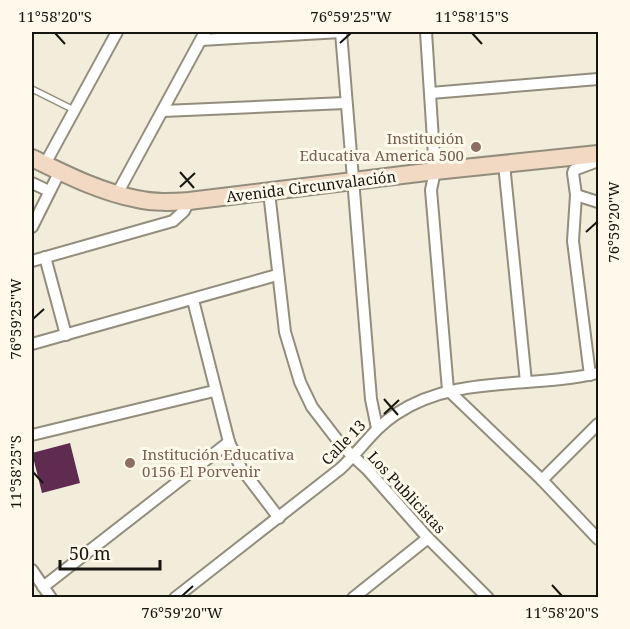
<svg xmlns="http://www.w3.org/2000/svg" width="630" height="629" viewBox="0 0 630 629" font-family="'Noto Serif',serif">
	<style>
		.building { fill: #602b51 }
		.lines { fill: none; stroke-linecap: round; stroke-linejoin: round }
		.lane-casing { stroke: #928d7c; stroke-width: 8 }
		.street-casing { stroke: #928d7c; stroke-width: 14 }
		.secondary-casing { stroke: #928d7c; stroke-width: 20 }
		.lane { stroke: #fff; stroke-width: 5 }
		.street { stroke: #fff; stroke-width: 10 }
		.secondary { stroke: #f1d9c4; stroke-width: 16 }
		.ticks { fill: none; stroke: #17150f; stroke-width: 2 }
		.education-dot { fill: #8d6e63; stroke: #fef9eb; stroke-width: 2 }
		.labels { text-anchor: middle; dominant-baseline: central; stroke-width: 6; stroke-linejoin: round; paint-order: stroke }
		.education-label { font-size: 15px; fill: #785e54; stroke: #fef9eb; text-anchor: end }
		.street-label { font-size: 15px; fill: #17150f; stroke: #fef9eb }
		.neatline { fill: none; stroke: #17150f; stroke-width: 2 }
		.ticks-label { font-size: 15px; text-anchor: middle; fill: #17150f }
	</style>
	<rect width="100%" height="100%" fill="#f2ecda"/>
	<path class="building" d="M70,443L80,483L42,493L32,453Z"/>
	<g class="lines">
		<defs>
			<path id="lane" d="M32,89L74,110"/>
			<g id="street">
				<path d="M341,32L371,399L377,428"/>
				<path d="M426,32L435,171L431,190L448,390L542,480L598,539"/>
				<path d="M201,40L341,32"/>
				<path d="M431,93L598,79"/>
				<path d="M163,111L345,103"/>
				<path d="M45,164L117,32"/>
				<path d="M504,164L526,382"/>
				<path d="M32,183L49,191"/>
				<path d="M269,192L285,332L300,382L312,407L342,446L367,469L428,538L488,598"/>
				<path d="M117,194L205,32"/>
				<path d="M576,195L598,202"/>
				<path d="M32,227L60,171"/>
				<path d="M45,257L66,335"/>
				<path d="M32,261L173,221L184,211L189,201"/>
				<path d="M193,300L229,442L241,468L279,518"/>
				<path d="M32,344L277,275"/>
				<path d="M590,375L573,241L576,195L573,173L574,170L598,161"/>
				<path d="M32,435L214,391"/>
				<path d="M542,480L598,424"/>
				<path d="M32,570L51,598"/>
				<path d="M43,587L229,442"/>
				<path d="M175,598L340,469C360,451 374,428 396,414C456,374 531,389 598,373"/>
				<path d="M353,598L428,538"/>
			</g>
			<path id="secondary" d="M32,158C65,174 100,192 137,199C154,203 172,202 189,201L435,171L598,154"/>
		</defs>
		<use href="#lane" class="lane-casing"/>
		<use href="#street" class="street-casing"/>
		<use href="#secondary" class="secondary-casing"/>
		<use href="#lane" class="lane"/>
		<use href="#street" class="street"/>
		<use href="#secondary" class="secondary"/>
	</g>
	<path class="ticks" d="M55,33L65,44M472,33L482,44M340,43L351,33M180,172L194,188M180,187L195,173M586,232L597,222M33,319L44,309M384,399L398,415M384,414L399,400M33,472L43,483M552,585L562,596M182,596L193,586"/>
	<g class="education-dot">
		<circle cx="476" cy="147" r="6"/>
		<circle cx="130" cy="463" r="6"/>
	</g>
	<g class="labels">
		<g class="education-label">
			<text x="464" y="138">Institución<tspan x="464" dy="17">Educativa America 500</tspan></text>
			<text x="142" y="454" text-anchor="start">Institución Educativa<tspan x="142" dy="17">0156 El Porvenir</tspan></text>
		</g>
		<g class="street-label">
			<text transform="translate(311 186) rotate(-7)">Avenida Circunvalación</text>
			<text transform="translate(343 442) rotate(-46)">Calle 13</text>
			<text transform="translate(407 492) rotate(47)">Los Publicistas</text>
		</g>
	</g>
	<rect width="630" height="629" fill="none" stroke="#fef9eb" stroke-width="66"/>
	<path d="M60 560v9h100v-9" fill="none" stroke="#17150f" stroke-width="3"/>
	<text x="69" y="560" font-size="18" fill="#17150f" stroke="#fef9eb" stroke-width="4.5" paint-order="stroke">50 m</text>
	<rect x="33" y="33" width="564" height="563" class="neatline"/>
	<g class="ticks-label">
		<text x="55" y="22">11°58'20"S</text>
		<text x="351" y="22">76°59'25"W</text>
		<text x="472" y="22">11°58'15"S</text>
		<text transform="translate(614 222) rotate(-90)" y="5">76°59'20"W</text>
		<text transform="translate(16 319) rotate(-90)" y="5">76°59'25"W</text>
		<text transform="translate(16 472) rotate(-90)" y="5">11°58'25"S</text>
		<text x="182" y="618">76°59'20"W</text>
		<text x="562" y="618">11°58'20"S</text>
	</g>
</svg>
